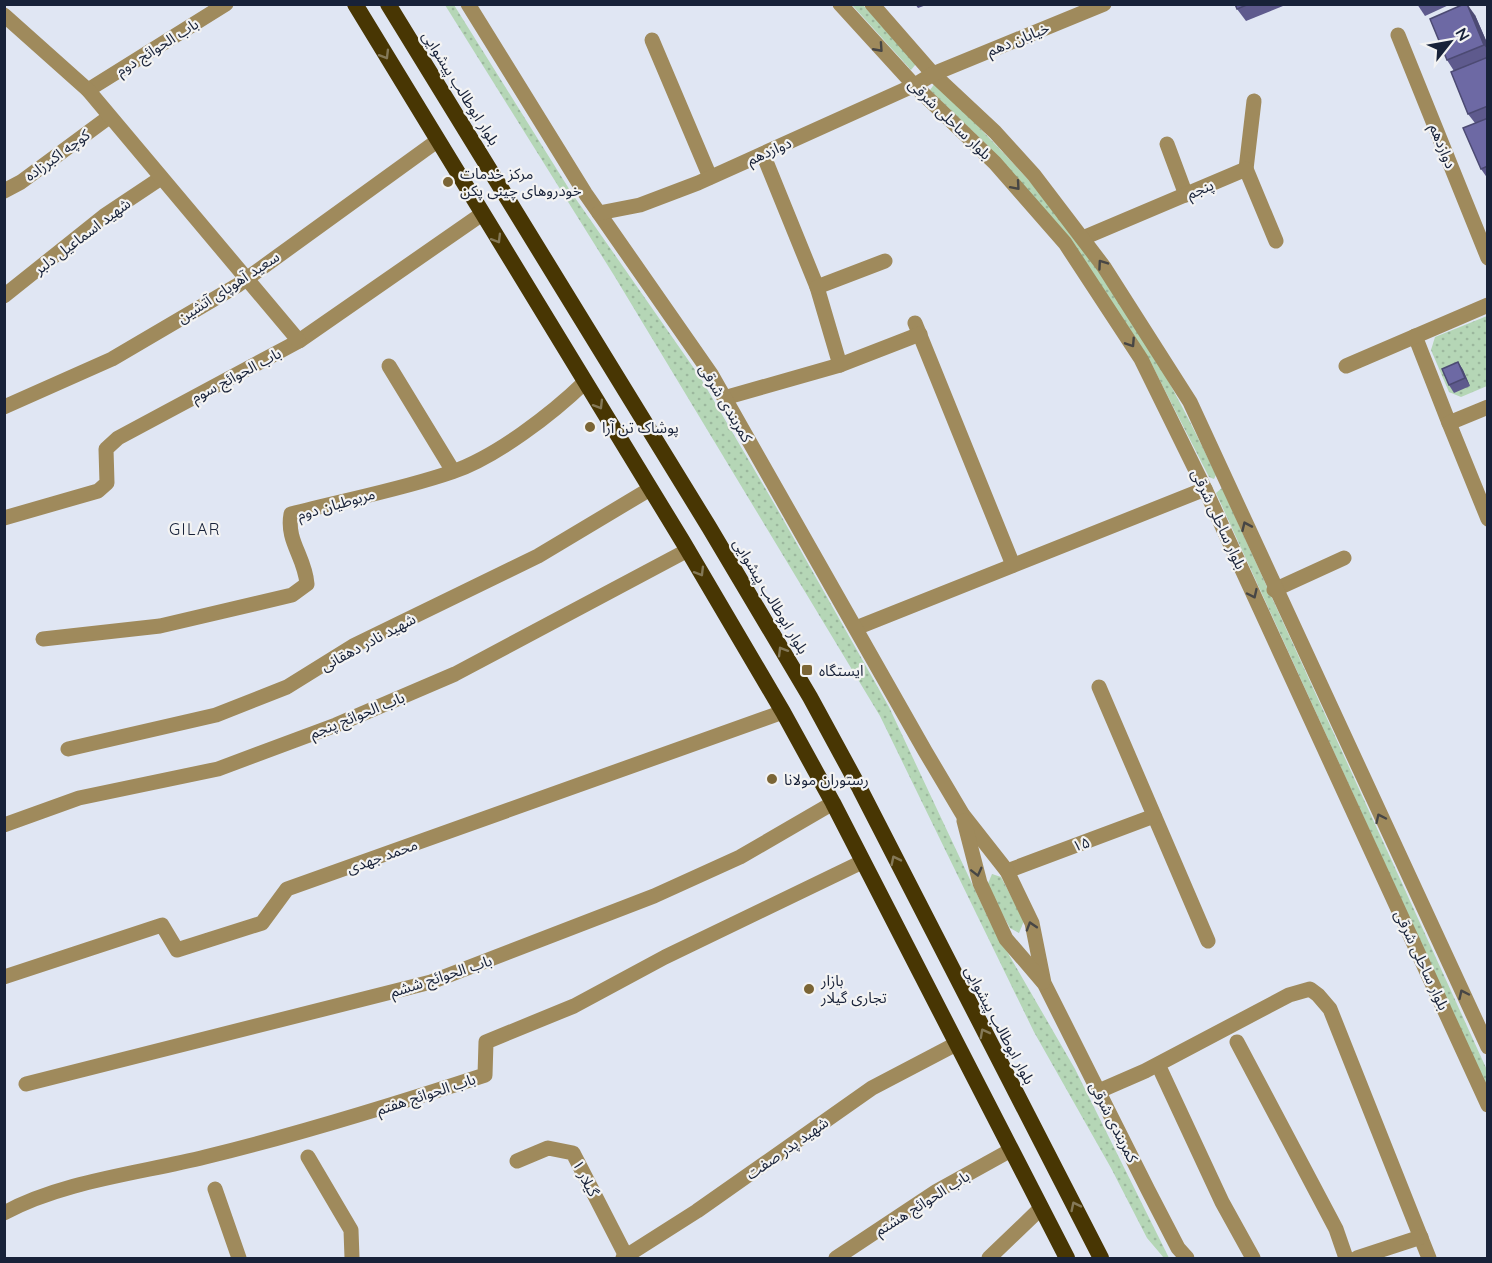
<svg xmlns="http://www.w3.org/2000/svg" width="1492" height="1263" viewBox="0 0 1492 1263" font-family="Quicksand,'Noto Sans Arabic',sans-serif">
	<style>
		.park { fill: url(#park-dots) }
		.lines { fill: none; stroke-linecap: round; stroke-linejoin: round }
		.minor { stroke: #9f8a5c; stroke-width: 15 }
		.tertiary { stroke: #9f8a5c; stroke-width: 15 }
		.trunk { stroke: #483603; stroke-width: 16 }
		.wall { fill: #5e5a8d }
		.shaded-wall { fill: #4c4a73 }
		.building { fill: #6d69a4; stroke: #4c4a73; stroke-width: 1.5 }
		.oneway { stroke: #474645 }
		.oneway2 { stroke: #847857 }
		.poi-dot { fill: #7b6535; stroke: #f3f3f3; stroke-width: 2 }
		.labels { text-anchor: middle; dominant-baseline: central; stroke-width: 4.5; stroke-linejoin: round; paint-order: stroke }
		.street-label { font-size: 15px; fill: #182239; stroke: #f3f3f3 }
		.poi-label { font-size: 15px; fill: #182239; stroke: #f3f3f3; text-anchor: start }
		.neighbourhood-label { font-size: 16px; letter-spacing: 1.5px; fill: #182239; stroke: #f3f3f3 }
	</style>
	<defs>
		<pattern id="park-dots" width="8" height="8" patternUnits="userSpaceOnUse" patternTransform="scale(1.5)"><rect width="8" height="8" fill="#b5d6b6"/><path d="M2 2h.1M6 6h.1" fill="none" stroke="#9bb79d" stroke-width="1.8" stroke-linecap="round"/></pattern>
	</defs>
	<rect width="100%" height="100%" fill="#e0e6f3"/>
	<g class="park">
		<path d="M445,5H454L571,192L700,377L775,505L889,707L990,922L1075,1069L1169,1258H1164L1147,1238L1111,1168L1034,1032L880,716L615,277Z"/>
		<path d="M852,5H863L916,64L911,70Z"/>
		<path d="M935,83C986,134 1037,185 1080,242C1133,313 1178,394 1216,475L1214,479L1209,477L1152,365L1035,200L989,147L930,90Z"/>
		<path d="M1487,316V386L1461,397L1449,392L1431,350L1435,337Z"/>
		<path d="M1222,488L1487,1070V1088L1216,493Z"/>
		<path d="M992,874L1001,877L1024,921L1019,933L1010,928L987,886Z"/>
	</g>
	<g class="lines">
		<g class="minor">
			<path d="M1398,35L1488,258"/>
			<path d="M652,40L710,177"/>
			<path d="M88,90L226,4"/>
			<path d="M1167,144L1186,195"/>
			<path d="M763,154L817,287L840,365"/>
			<path d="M1246,169L1254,101"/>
			<path d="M4,191L21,182L109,117"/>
			<path d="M1083,238L1246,169L1276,241"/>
			<path d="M817,287L885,261"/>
			<path d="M4,296L104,216L161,178"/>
			<path d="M915,323L1013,565"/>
			<path d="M1415,336L1449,423"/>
			<path d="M389,366L453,471"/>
			<path d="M1346,366L1488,305"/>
			<path d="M724,398L840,365L920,334"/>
			<path d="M4,407L112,359L238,285L437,141"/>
			<path d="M1488,407L1449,423L1488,519"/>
			<path d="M4,518L98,491L107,483L106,449L118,438L299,341L482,214"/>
			<path d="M1274,590L1344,558"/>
			<path d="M856,628L1205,489"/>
			<path d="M43,639L160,626L292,595L307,584C305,557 286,541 291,514C344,500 400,490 452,472C496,457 552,414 585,382"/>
			<path d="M1099,687L1208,941"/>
			<path d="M68,749L216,715L287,687L353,646L538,556L650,489"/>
			<path d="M4,825L79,798L218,769L336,725L455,674L688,550"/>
			<path d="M1007,871L1154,816"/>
			<path d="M4,977L162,925L177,950L262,923L287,889L783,712"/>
			<path d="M1237,1042L1336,1229L1346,1258"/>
			<path d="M1161,1071L1222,1202L1253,1258"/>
			<path d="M26,1084L431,982L654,896L740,857L833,803"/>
			<path d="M1099,1091L1145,1071L1289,995L1310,989L1318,995L1330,1009L1429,1258"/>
			<path d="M308,1157L351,1230L352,1258"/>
			<path d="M517,1161L548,1148L573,1153L627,1258"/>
			<path d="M215,1189L239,1258"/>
			<path d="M4,1213C63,1181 141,1173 205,1157C300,1134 393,1105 485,1075L486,1042L574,1006L665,957L862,862"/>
			<path d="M836,1258L937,1191L1011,1150"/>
			<path d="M989,1258L1041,1208"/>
			<path d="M1357,1258L1421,1237"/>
		</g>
		<g class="tertiary">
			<path d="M468,4L585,193L711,374L925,751L963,815L1007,871L1032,923L1044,983L1148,1190L1178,1248L1187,1258"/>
			<path d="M840,4L913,84L995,163L1065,243L1141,359L1205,489L1488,1105"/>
			<path d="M872,4L933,74L995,132L1034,175L1104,267L1190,402L1488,1047"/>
			<path d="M4,15L88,90L299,341"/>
			<path d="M599,213L640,205L698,183L915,85L933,74L1104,4"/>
			<path d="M964,821L980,883L1006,939L1043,982"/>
			<path d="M623,1258L697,1211L872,1088L956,1044"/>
		</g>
		<g class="trunk">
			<path d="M355,4L683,542L783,712L833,803L1067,1258"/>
			<path d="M388,4L709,527L810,697L860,789L1101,1258"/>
		</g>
	</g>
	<g class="wall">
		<path d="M915,4H929L918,8Z"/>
		<path d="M1235,4H1282L1283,6L1246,21L1237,9Z"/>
		<path d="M1417,4H1451L1425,16Z"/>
		<path d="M1475,15L1488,45V179L1481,169L1475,123L1468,114L1454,71L1447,60Z"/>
		<path d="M1458,362L1463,370L1470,386L1454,393L1449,385Z"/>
	</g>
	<g class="shaded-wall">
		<path d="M1467,4L1475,15L1488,45V50L1484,45Z"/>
		<path d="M1458,362L1463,370L1470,386L1465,378Z"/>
	</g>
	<g class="building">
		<path d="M1235,4H1249L1237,9Z"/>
		<path d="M1464,4H1467L1484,45L1447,60L1430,19Z"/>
		<path d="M1488,57V106L1468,114L1451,72Z"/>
		<path d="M1488,118V166L1481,169L1463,128Z"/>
		<path d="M1458,362L1465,378L1449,385L1442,369Z"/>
	</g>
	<defs><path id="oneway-chevron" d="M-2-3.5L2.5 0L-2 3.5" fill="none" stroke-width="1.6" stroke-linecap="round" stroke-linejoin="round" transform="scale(1.5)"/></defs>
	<g class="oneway">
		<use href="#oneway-chevron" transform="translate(879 48) rotate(48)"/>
		<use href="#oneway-chevron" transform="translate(1016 186) rotate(49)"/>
		<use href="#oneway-chevron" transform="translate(1102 264) rotate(-125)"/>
		<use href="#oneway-chevron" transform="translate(1131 343) rotate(57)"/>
		<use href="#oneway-chevron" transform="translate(1246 526) rotate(-114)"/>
		<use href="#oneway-chevron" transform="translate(1253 594) rotate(65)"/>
		<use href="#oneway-chevron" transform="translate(1380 818) rotate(-115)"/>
		<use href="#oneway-chevron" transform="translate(977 872) rotate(76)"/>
		<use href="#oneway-chevron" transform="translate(1031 926) rotate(-107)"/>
		<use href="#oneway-chevron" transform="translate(1463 994) rotate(-115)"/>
	</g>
	<g class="oneway2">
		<use href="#oneway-chevron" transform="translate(385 55) rotate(59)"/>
		<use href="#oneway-chevron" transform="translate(497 239) rotate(59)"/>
		<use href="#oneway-chevron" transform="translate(599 405) rotate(59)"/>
		<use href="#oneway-chevron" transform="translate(700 572) rotate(59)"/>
		<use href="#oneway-chevron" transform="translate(782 651) rotate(-121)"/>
		<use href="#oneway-chevron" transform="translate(895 860) rotate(-116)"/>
		<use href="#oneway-chevron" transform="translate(984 1033) rotate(-118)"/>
		<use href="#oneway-chevron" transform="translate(1075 1206) rotate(-116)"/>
	</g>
	<g class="poi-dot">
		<circle cx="448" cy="182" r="6"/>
		<circle cx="590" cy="427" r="6"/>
		<rect x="801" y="664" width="12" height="12" rx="3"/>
		<circle cx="772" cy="779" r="6"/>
		<circle cx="809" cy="989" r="6"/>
	</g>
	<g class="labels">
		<g class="street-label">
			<text transform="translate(1018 39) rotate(-22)">خیابان دهم</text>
			<text transform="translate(157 47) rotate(-32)">باب الحوائج دوم</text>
			<text transform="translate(461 88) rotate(58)">بلوار ابوطالب پیشوایی</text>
			<text transform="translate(950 119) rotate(44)">بلوار ساحلی شرقی</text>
			<text transform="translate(1443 146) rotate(68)">دوازدهم</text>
			<text transform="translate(769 151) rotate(-24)">دوازدهم</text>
			<text transform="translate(57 155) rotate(-36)">کوچه اکبرزاده</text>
			<text transform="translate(1200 189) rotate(-23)">پنجم</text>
			<text transform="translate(82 236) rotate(-37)">شهید اسماعیل دلبر</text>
			<text transform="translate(228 287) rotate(-33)">سعید آهوپای آتشین</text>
			<text transform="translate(236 375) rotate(-28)">باب الحوائج سوم</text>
			<text transform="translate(726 403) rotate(59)">کمربندی شرقی</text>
			<text transform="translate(336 504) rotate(-16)">مربوطیان دوم</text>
			<text transform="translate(1219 519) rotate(65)">بلوار ساحلی شرقی</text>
			<text transform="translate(771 596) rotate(59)">بلوار ابوطالب پیشوایی</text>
			<text transform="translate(368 642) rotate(-28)">شهید نادر دهقانی</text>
			<text transform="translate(357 715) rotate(-22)">باب الحوائج پنجم</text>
			<text transform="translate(1081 844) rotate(-20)">۱۵</text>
			<text transform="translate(382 856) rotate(-20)">محمد جهدی</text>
			<text transform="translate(1422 960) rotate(65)">بلوار ساحلی شرقی</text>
			<text transform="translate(441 976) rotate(-18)">باب الحوائج ششم</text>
			<text transform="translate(1000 1025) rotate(62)">بلوار ابوطالب پیشوایی</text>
			<text transform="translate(426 1094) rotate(-18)">باب الحوائج هفتم</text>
			<text transform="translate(1114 1122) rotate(63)">کمربندی شرقی</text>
			<text transform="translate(787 1148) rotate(-35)">شهید پدر صفت</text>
			<text transform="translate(586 1178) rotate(63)">گیلار ۱</text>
			<text transform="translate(922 1203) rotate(-32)">باب الحوائج هشتم</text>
		</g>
		<g class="poi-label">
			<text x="460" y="173">مرکز خدمات<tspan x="460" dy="17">خودروهای چینی پکن</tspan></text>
			<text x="602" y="427">پوشاک تن آرا</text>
			<text x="819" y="670">ایستگاه</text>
			<text x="784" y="779">رستوران مولانا</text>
			<text x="821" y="980">بازار<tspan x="821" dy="17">تجاری گیلار</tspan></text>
		</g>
		<g class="neighbourhood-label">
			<text x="195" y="529">GILAR</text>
		</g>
	</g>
	<rect width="1492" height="1263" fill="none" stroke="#182239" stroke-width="12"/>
	<g transform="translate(1450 42) rotate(59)" stroke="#f3f3f3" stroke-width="4.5" paint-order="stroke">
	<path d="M0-4.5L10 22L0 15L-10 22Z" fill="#182239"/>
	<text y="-9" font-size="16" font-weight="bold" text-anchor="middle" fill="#182239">N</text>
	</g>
</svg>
